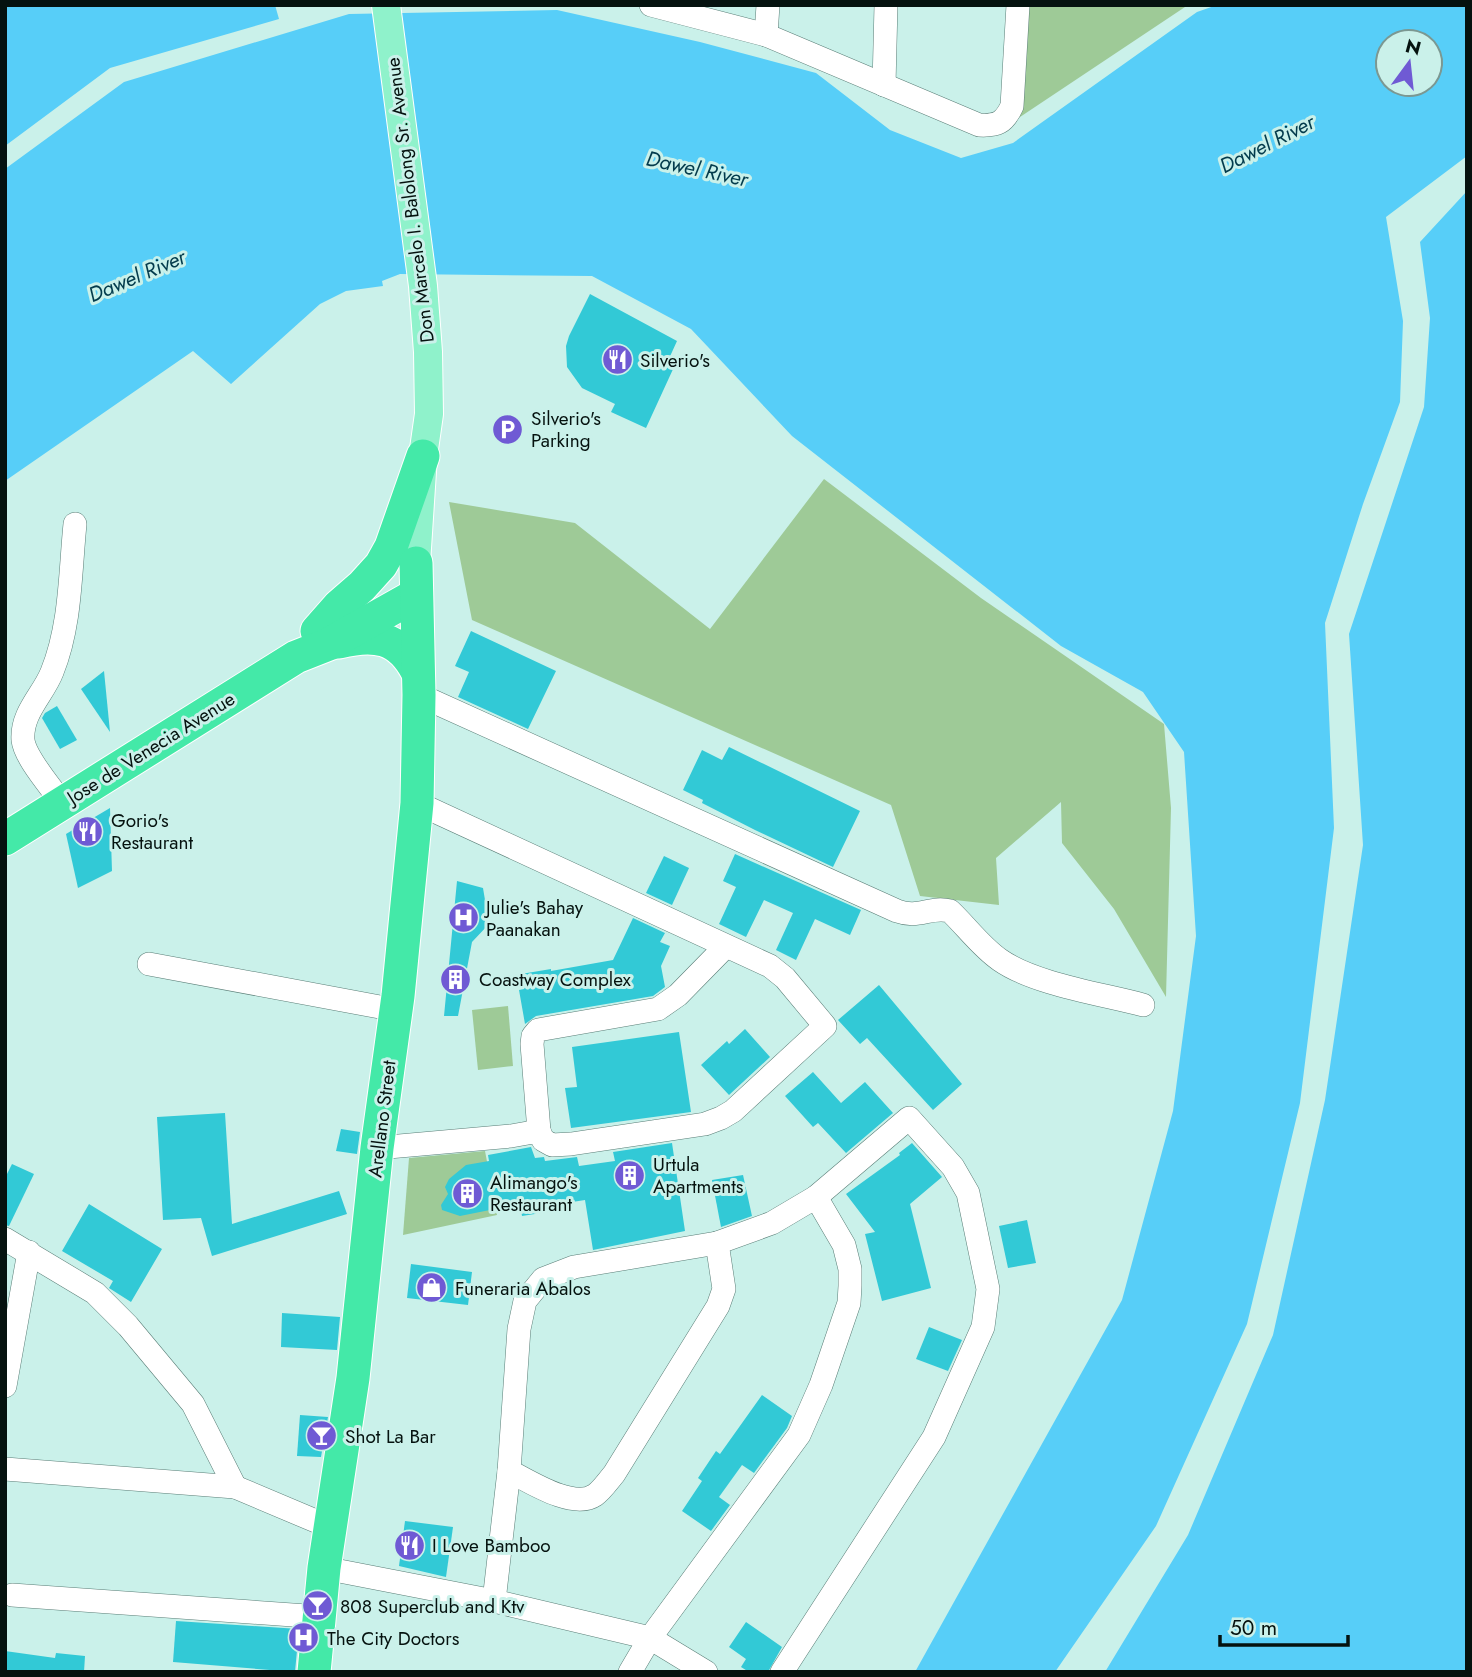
<svg xmlns="http://www.w3.org/2000/svg" width="1472" height="1677" viewBox="0 0 1472 1677" font-family="Jost,sans-serif">
	<style>
		.green { fill: #9eca97 }
		.water { fill: #57cef8; fill-rule: evenodd }
		.building { fill: #32c9d6 }
		.lines { fill: none; stroke-linecap: round; stroke-linejoin: round }
		.minor-casing { stroke: #5a7e77; stroke-width: 24 }
		.major-casing { stroke: #fff; stroke-width: 30 }
		.highway-casing { stroke: #fff; stroke-width: 35 }
		.minor { stroke: #fff; stroke-width: 23 }
		.major { stroke: #8ff2cb; stroke-width: 28 }
		.highway { stroke: #44e9a8; stroke-width: 33 }
		.labels { text-anchor: middle; dominant-baseline: central; stroke-width: 6; stroke-linejoin: round; paint-order: stroke }
		.street-label { font-size: 19px; fill: #05120f; stroke: #caf1ea }
		.poi-label { font-size: 19px; fill: #05120f; stroke: #caf1ea; text-anchor: start }
		.water-label { font-size: 21px; font-style: italic; fill: #033b4c; stroke: #caf1ea }
	</style>
	<rect width="100%" height="100%" fill="#caf1ea"/>
	<g class="green">
		<path d="M1024,5H1188L1017,119Z"/>
		<path d="M824,479L981,598L1164,724L1171,808L1166,997L1114,909L1062,843L1061,802L996,858L999,905L920,896L891,805L472,620L449,502L575,523L710,629Z"/>
		<path d="M508,1006L513,1066L478,1070L472,1010Z"/>
		<path d="M485,1151L497,1215L403,1235L409,1158Z"/>
	</g>
	<g class="water">
		<path d="M5,5H275L279,19L110,68L5,146Z"/>
		<path d="M1217,5H1467V156L1386,217L1403,321L1400,402L1363,504L1325,623L1334,828L1300,1103L1247,1324L1156,1526L1055,1672H915L1122,1300L1173,1111L1196,936L1184,752L1143,692L1061,646L792,436L691,329L592,276L400,274L382,281L383,286L346,291L320,304L231,384L193,351L5,481V169L124,82L349,14L557,10L700,42L816,73L890,130L961,158L1013,143L1197,12ZM1388,42H1430V84H1388Z"/>
		<path d="M1467,191V1672H1105L1188,1535L1273,1335L1325,1100L1363,845L1349,634L1424,407L1430,318L1420,242Z"/>
	</g>
	<g class="building">
		<path d="M590,294L677,341L667,363L674,367L646,428L611,412L615,404L582,388L567,367L566,346L569,336Z"/>
		<path d="M471,631L556,671L528,729L458,697L469,672L455,666Z"/>
		<path d="M104,671L110,732L81,689Z"/>
		<path d="M57,706L77,740L60,749L42,718L45,713Z"/>
		<path d="M729,747L860,811L833,867L755,830L702,803L703,800L683,790L702,750L722,760Z"/>
		<path d="M110,808L112,871L78,888L66,834Z"/>
		<path d="M735,854L861,910L850,935L815,919L796,960L776,950L793,913L764,900L746,937L719,924L736,887L723,881Z"/>
		<path d="M664,856L689,868L672,905L646,893Z"/>
		<path d="M457,881L483,888L489,924L472,942L458,1016H444Z"/>
		<path d="M633,918L665,933L660,942L670,946L661,966L665,987L653,996L536,1016L525,1024L519,990L524,989L521,974L551,969V971L613,960Z"/>
		<path d="M879,985L962,1084L933,1110L867,1038L860,1044L838,1020Z"/>
		<path d="M745,1029L770,1057L729,1095L701,1065L727,1041L729,1044Z"/>
		<path d="M679,1032L691,1112L571,1128L565,1088L577,1087L572,1047Z"/>
		<path d="M813,1072L841,1103L865,1082L893,1113L846,1153L818,1123L813,1127L785,1096Z"/>
		<path d="M225,1113L232,1224L339,1191L347,1214L212,1256L201,1218L163,1220L157,1117Z"/>
		<path d="M341,1129L360,1132L357,1154L336,1151Z"/>
		<path d="M672,1143L685,1231L593,1250L585,1200L553,1205L554,1211L522,1216L520,1204L460,1216L442,1210L441,1205L448,1194L445,1187L449,1179L466,1165L489,1161L488,1155L531,1147L535,1158L544,1157L545,1161L577,1157L579,1166L615,1161L613,1152Z"/>
		<path d="M912,1143L942,1177L910,1204L931,1288L882,1301L865,1234L875,1232L846,1194L900,1155L899,1153Z"/>
		<path d="M12,1164L34,1174L9,1226L5,1225V1178Z"/>
		<path d="M743,1175L752,1216L721,1227L712,1180Z"/>
		<path d="M89,1204L162,1249L131,1302L109,1288L113,1281L62,1251Z"/>
		<path d="M1027,1220L1036,1263L1008,1268L999,1226Z"/>
		<path d="M411,1264L472,1272L468,1305L407,1298Z"/>
		<path d="M282,1313L340,1317L337,1350L281,1347Z"/>
		<path d="M929,1327L962,1340L948,1371L916,1359Z"/>
		<path d="M762,1395L792,1416L787,1428L754,1473L742,1465L719,1497L730,1505L711,1531L682,1511L702,1481L698,1478L716,1451L720,1454Z"/>
		<path d="M300,1415L328,1417L321,1457L297,1456Z"/>
		<path d="M405,1521L453,1527L446,1577L399,1566Z"/>
		<path d="M176,1621L299,1629L295,1672L173,1662Z"/>
		<path d="M746,1622L782,1647L768,1672H749L741,1667L746,1659L729,1647Z"/>
		<path d="M5,1651L55,1658L56,1653L85,1656L84,1672H5Z"/>
	</g>
	<g class="lines">
		<defs>
			<g id="minor">
				<path d="M651,5L766,35L979,125C997,126 1004,123 1012,106L1018,5"/>
				<path d="M766,35L768,5"/>
				<path d="M884,85L886,5"/>
				<path d="M419,695L897,911C919,919 930,906 950,911C966,926 981,947 1000,960C1034,984 1102,994 1143,1005"/>
				<path d="M62,803C52,788 25,758 23,740C21,713 43,695 52,672C71,625 70,573 75,524"/>
				<path d="M149,964L396,1010"/>
				<path d="M539,1131L532,1044L533,1036L538,1030L658,1009L678,995L725,947"/>
				<path d="M377,1148L511,1136L539,1131L543,1140L552,1145L571,1144L705,1124L721,1118L733,1111L825,1026L785,978L770,966L417,803"/>
				<path d="M5,1239L95,1293L128,1326L193,1404L235,1487"/>
				<path d="M5,1386L29,1252"/>
				<path d="M5,1469L235,1487L330,1527"/>
				<path d="M509,1471C529,1481 573,1510 595,1495C602,1490 608,1481 614,1474L718,1306L724,1289L717,1243"/>
				<path d="M324,1568L494,1601L650,1638L706,1672"/>
				<path d="M12,1595L321,1617"/>
				<path d="M494,1601L509,1471L519,1329L525,1301L543,1279L574,1267L717,1243L772,1223L816,1197L909,1118L953,1167L968,1193L988,1289L983,1327L934,1437L782,1672"/>
				<path d="M630,1672L650,1638L799,1435L821,1385L849,1303L850,1286V1269L844,1245L816,1197"/>
			</g>
			<path id="major" d="M386,5L423,286L428,352L429,414L423,456L416,563"/>
			<g id="highway">
				<path d="M317,631L339,606L362,586L381,565L391,547L423,456"/>
				<path d="M339,642C375,633 399,637 417,671"/>
				<path d="M5,839L296,657L329,644L416,595"/>
				<path d="M314,1672L324,1568L353,1378L377,1148L398,996L417,803L419,695L416,563"/>
			</g>
		</defs>
		<use href="#minor" class="minor-casing"/>
		<use href="#major" class="major-casing"/>
		<use href="#highway" class="highway-casing"/>
		<use href="#minor" class="minor"/>
		<use href="#major" class="major"/>
		<use href="#highway" class="highway"/>
	</g>
	<defs>
		<symbol id="restaurant-disc" viewBox="-11 -11 22 22"><circle r="9.5" fill="#6f5ad4" stroke="#caf1ea"/><path d="M-5-6h1v4h1v-4h1v4h1v-4h1v5L-1.5 .5V6h-2V.5L-5-1ZM5-6V6H3V1.5H1.5Q1.5-4 5-6Z" fill="#fff"/></symbol>
		<symbol id="parking-disc" viewBox="-11 -11 22 22"><circle r="9.5" fill="#6f5ad4" stroke="#caf1ea"/><path d="M-3.5-5.5H1a3.5 3.5 0 0 1 0 7H-1V5.5H-3.5ZM-1-3.4V-.6H.8a1.4 1.4 0 0 0 0-2.8Z" fill="#fff"/></symbol>
		<symbol id="hospital-disc" viewBox="-11 -11 22 22"><circle r="9.5" fill="#6f5ad4" stroke="#caf1ea"/><path d="M-5-5h3v3.5h4V-5h3V5h-3V1.5h-4V5h-3Z" fill="#fff"/></symbol>
		<symbol id="building-disc" viewBox="-11 -11 22 22"><circle r="9.5" fill="#6f5ad4" stroke="#caf1ea"/><path d="M-4-6H4V6H1V3H-1V6H-4ZM-2.5-4.3h1.7v1.8h-1.7ZM.8-4.3h1.7v1.8H.8ZM-2.5-1h1.7V.8h-1.7ZM.8-1h1.7V.8H.8Z" fill="#fff"/></symbol>
		<symbol id="shop-disc" viewBox="-11 -11 22 22"><circle r="9.5" fill="#6f5ad4" stroke="#caf1ea"/><path d="M-5-2.5h2.3a2.7 3.5 0 0 1 5.4 0H5L5.5 6h-11ZM-1.5-2.5h3a1.5 2.3 0 0 0-3 0Z" fill="#fff"/></symbol>
		<symbol id="bar-disc" viewBox="-11 -11 22 22"><circle r="9.5" fill="#6f5ad4" stroke="#caf1ea"/><path d="M-6-5H6L.8 .8V4.5H3.5V6h-7V4.5H-.8V.8Z" fill="#fff"/></symbol>
	</defs>
	<g fill-rule="evenodd">
		<use href="#restaurant-disc" x="600" y="342" width="35" height="35"/>
		<use href="#parking-disc" x="490" y="412" width="35" height="35"/>
		<use href="#restaurant-disc" x="70" y="814" width="35" height="35"/>
		<use href="#hospital-disc" x="446" y="900" width="35" height="35"/>
		<use href="#building-disc" x="438" y="962" width="35" height="35"/>
		<use href="#building-disc" x="612" y="1158" width="35" height="35"/>
		<use href="#building-disc" x="450" y="1176" width="35" height="35"/>
		<use href="#shop-disc" x="414" y="1270" width="35" height="35"/>
		<use href="#bar-disc" x="304" y="1418" width="35" height="35"/>
		<use href="#restaurant-disc" x="392" y="1528" width="35" height="35"/>
		<use href="#bar-disc" x="300" y="1588" width="35" height="35"/>
		<use href="#hospital-disc" x="286" y="1620" width="35" height="35"/>
	</g>
	<g class="labels">
		<g class="street-label">
			<text transform="translate(410 200) rotate(-97)">Don Marcelo I. Balolong Sr. Avenue</text>
			<text transform="translate(151 748) rotate(-32)">Jose de Venecia Avenue</text>
			<text transform="translate(382 1119) rotate(-83)">Arellano Street</text>
		</g>
		<g class="poi-label">
			<text x="640" y="360">Silverio's</text>
			<text x="531" y="418">Silverio's<tspan x="531" dy="22">Parking</tspan></text>
			<text x="111" y="820">Gorio's<tspan x="111" dy="22">Restaurant</tspan></text>
			<text x="486" y="907">Julie's Bahay<tspan x="486" dy="22">Paanakan</tspan></text>
			<text x="479" y="979">Coastway Complex</text>
			<text x="653" y="1164">Urtula<tspan x="653" dy="22">Apartments</tspan></text>
			<text x="490" y="1182">Alimango's<tspan x="490" dy="22">Restaurant</tspan></text>
			<text x="455" y="1288">Funeraria Abalos</text>
			<text x="345" y="1436">Shot La Bar</text>
			<text x="432" y="1545">I Love Bamboo</text>
			<text x="340" y="1606">808 Superclub and Ktv</text>
			<text x="327" y="1638">The City Doctors</text>
		</g>
		<g class="water-label">
			<text transform="translate(1267 144) rotate(-27)">Dawel River</text>
			<text transform="translate(697 169) rotate(12)">Dawel River</text>
			<text transform="translate(137 276) rotate(-23)">Dawel River</text>
		</g>
	</g>
	<rect width="1472" height="1677" fill="none" stroke="#05120f" stroke-width="14"/>
	<g transform="translate(1409 63) rotate(15)"><circle r="33" fill="#caf1ea" stroke="#7b9892" stroke-width="2"/>
	<path d="M0-5L12 26L0 18L-12 26Z" fill="#6f5ad4"/>
	<text y="-10" font-size="19" font-weight="bold" text-anchor="middle" fill="#05120f">N</text>
	</g>
	<path d="M1220 1635v10h128v-10" fill="none" stroke="#05120f" stroke-width="3.5"/>
	<text x="1230" y="1635" font-size="21" fill="#05120f" stroke="#caf1ea" stroke-width="5" paint-order="stroke">50 m</text>
</svg>
